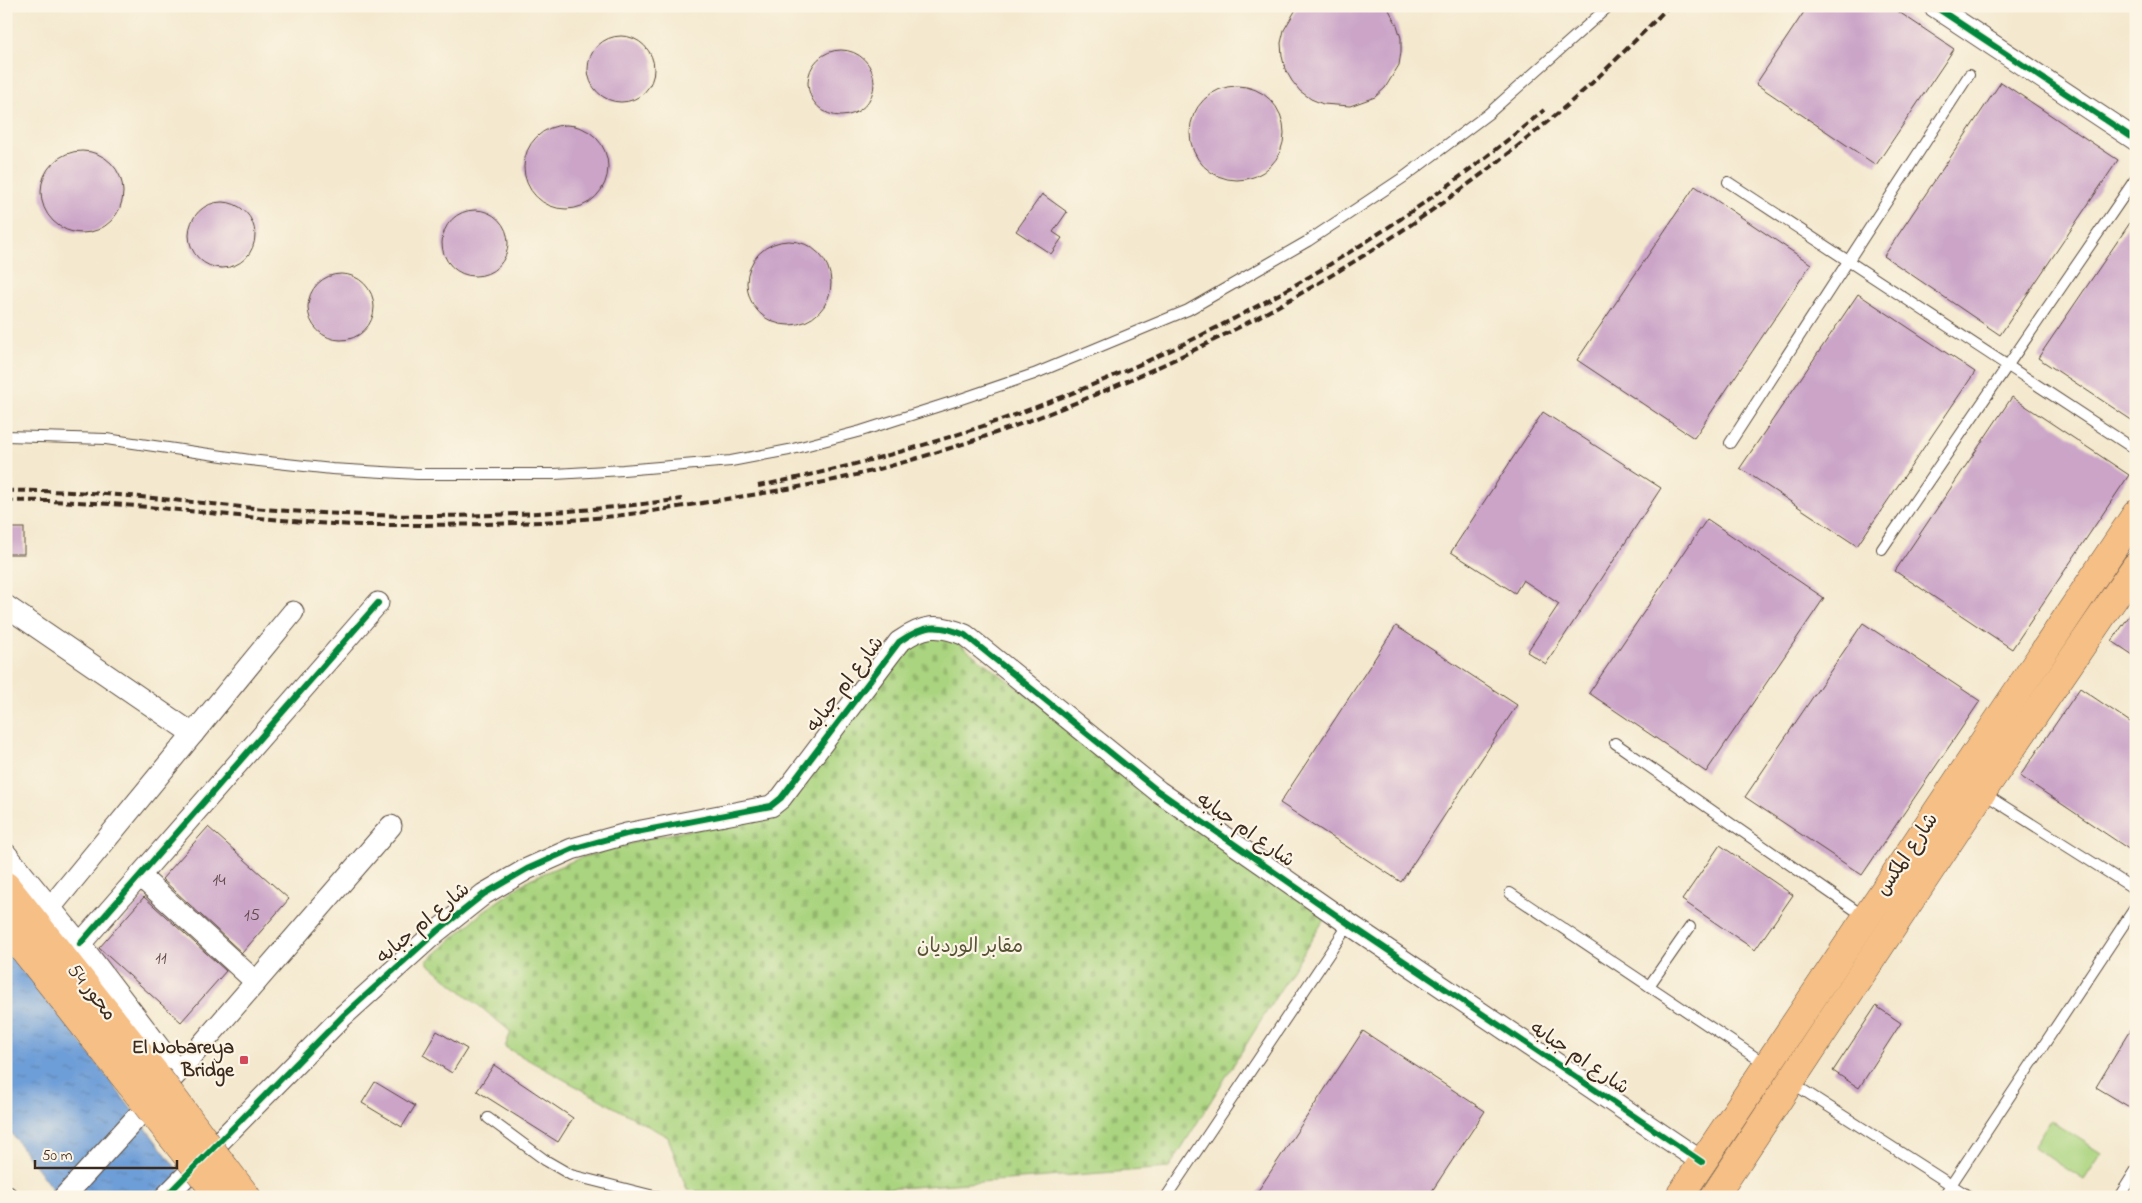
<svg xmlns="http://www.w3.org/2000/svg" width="2142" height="1203" viewBox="0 0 2142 1203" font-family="'Indie Flower','Playpen Sans Arabic',sans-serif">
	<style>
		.cemetery { fill: url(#cemetery-stones); stroke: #727f4e }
		.pitch { fill: #aad47f; stroke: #727f4e }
		.water { fill: url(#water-ripples); stroke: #54647a }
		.building { fill: #cba4c8 }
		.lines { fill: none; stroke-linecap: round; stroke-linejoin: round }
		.lane-casing { stroke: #574739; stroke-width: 12 }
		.street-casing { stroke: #574739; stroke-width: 23 }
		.primary-casing { stroke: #574739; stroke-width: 29 }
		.highway-casing { stroke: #574739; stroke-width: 29 }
		.lane { stroke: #fff; stroke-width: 10 }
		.street { stroke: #fff; stroke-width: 21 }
		.primary { stroke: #f5bf86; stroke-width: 28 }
		.highway { stroke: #f5bf86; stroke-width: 28 }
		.rail { stroke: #3b2a1e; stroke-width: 4; stroke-dasharray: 8 4; stroke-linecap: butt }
		.highway-bridge-casing { stroke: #574739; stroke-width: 29; stroke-linecap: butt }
		.highway-bridge { stroke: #f5bf86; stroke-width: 28 }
		.cycleway-casing { stroke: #fcf5e5; stroke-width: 9 }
		.cycleway { stroke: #00873e; stroke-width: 6 }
		.poi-dot { fill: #d1495b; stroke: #fcf5e5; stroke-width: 2 }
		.labels { text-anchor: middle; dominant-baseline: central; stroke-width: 4.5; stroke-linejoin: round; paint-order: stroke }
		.number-label { font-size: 18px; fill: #5f4848 }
		.street-label { font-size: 20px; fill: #3b2a1e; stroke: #fcf5e5 }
		.park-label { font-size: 20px; fill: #575436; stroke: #fcf5e5 }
		.poi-label { font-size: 20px; font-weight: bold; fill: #3b2a1e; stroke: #fcf5e5; text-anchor: end }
	</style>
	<defs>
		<pattern id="cemetery-stones" width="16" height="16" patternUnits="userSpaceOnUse" patternTransform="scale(1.25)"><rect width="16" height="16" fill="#aad47f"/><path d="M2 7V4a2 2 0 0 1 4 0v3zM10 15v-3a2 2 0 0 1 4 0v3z" fill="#93b66d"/></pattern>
		<pattern id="water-ripples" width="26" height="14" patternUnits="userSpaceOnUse" patternTransform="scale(1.25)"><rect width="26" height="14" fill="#6e9ed7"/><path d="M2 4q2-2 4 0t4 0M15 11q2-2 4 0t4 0" fill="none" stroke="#5c81ae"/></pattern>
	</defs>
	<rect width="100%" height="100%" fill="#fcf5e5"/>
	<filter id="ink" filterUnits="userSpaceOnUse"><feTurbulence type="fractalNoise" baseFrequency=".02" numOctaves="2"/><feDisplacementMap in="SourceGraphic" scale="10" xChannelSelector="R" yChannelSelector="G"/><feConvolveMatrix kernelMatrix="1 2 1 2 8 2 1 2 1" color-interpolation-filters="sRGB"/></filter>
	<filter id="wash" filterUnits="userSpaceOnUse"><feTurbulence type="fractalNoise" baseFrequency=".0096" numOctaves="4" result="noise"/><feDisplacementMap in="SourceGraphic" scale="20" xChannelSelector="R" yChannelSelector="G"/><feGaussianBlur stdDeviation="1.12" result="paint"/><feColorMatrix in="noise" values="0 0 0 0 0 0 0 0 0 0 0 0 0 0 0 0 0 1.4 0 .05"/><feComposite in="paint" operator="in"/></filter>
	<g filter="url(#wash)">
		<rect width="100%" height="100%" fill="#f4e9cf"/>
		<path class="cemetery" d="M946,636L959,644L1325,918L1169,1168L777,1197H756L687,1190L668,1137L505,1047L511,1032L426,962L484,911L530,879L580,858L653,837L774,815L911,647L920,640Z"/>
		<path class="pitch" d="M2050,1120L2102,1153L2084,1180L2033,1147Z"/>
		<path class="water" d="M6,945C71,1028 134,1113 198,1197H58L6,1126Z"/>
		<g id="blocks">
			<g class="building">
				<path d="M1298,6H1387L1397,25L1401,38V52L1399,65L1385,88L1375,97L1350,106L1323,104L1311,99L1300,91L1292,81L1285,69L1282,56L1281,43L1284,30Z"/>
				<path d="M1808,6H1890L1954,49L1876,165L1756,84Z"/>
				<circle cx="621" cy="69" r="33"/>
				<circle cx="841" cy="83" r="33"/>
				<path d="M2001,82L2118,160L2000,335L1884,256Z"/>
				<circle cx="1237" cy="133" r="47"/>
				<circle cx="566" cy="167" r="42"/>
				<circle cx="82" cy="192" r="41"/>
				<path d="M1695,186L1811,264L1694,438L1577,360Z"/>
				<path d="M1042,194L1067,212L1053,232L1062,238L1051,254L1016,231Z"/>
				<circle cx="222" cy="235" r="33"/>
				<circle cx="475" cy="243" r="33"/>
				<path d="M2136,214V423L2038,358Z"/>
				<circle cx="789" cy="283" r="42"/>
				<circle cx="341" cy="307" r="33"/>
				<path d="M1858,294L1975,372L1857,546L1740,468Z"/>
				<path d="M2012,397L2129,475L2012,649L1895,571Z"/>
				<path d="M1543,412L1661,488L1546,664L1527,652L1559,604L1523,580L1515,593L1451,552Z"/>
				<path d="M1707,519L1824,598L1706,772L1589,693Z"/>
				<rect x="6" y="528" width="18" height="26"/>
				<path d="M2136,606V657L2112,641Z"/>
				<path d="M1863,623L1980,701L1862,875L1745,797Z"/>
				<path d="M1396,626L1517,705L1401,882L1280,803Z"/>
				<path d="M2080,688L2136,726V854L2020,776Z"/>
				<path d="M208,827L289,899L242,953L162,879Z"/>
				<path d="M1720,845L1793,895L1755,950L1682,900Z"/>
				<path d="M144,897L226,971L181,1022L99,948Z"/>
				<path d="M1876,1006L1901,1023L1859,1088L1833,1071Z"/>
				<path d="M2136,1021V1111L2096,1087Z"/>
				<path d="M437,1031L467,1049L452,1073L423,1055Z"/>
				<path d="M1363,1031L1485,1111L1428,1197H1254Z"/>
				<path d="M494,1065L573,1118L558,1142L477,1091Z"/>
				<path d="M375,1082L415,1106L402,1127L362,1103Z"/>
			</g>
		</g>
	</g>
	<g filter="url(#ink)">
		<use href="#blocks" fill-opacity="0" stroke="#574739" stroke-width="1"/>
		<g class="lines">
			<defs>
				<g id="lane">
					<path d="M1728,182L2136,450"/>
					<path d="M6,436L106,439L250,460L332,469L417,474H555L623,470L731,461L789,450L861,431L955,401L1034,374L1188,310L1308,241L1404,177L1488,114L1609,6"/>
					<path d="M1730,443L1969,75"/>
					<path d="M1882,549L2134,181"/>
					<path d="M1615,743L1865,917"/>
					<path d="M1983,793L2136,890"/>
					<path d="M1510,893L1767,1065"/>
					<path d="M1649,986L1690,927"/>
					<path d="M1792,1083L1970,1197"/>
					<path d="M488,1118L545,1160L571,1175L658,1197"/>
					<path d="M1166,1197L1349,924"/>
					<path d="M1943,1197L2136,906"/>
					<path d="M2119,1197L2136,1170"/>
				</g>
				<g id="street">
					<path d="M1934,6L2136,140"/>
					<path d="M6,606L193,734"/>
					<path d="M6,854L80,944L178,1072"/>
					<path d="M140,876L256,982"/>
					<path d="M50,908L293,612"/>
					<path d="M80,944L378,603"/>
					<path d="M6,1196L7,1197"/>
					<path d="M64,1197L178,1072L391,826"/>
					<path d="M165,1197L343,1016L436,932L484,894L527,869L572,849L626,834L771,806L781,798L899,642C923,625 938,623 965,635L1158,791L1349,924L1702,1162"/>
				</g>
				<g id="primary">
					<path d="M1679,1197L2136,514"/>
					<path d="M1714,1197L1982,792L2136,566"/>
				</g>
				<g id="highway">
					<path d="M6,886L157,1076"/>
					<path d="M6,927L139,1095"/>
					<path d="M225,1168L247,1197"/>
					<path d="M207,1181L219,1197"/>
				</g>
			</defs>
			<use href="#lane" class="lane-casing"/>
			<use href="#street" class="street-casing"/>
			<use href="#primary" class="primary-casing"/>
			<use href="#highway" class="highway-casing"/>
			<use href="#lane" class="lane"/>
			<use href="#street" class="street"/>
			<use href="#primary" class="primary"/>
			<use href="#highway" class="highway"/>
			<g class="rail">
				<path d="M758,486C1047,429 1320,300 1544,110"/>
				<path d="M6,491C101,489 195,504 289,511C420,520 552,517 682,499"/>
				<path d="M6,501C91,499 175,510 259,518C295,521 332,525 368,525C443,525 520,525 595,518C637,514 679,507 720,500C771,492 822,484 872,471C1133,401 1391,265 1592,83C1618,58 1644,32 1669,6"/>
			</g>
			<defs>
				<g id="highway-bridge">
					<path d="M157,1076L225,1168"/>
					<path d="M139,1095L207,1181"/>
				</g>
			</defs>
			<use href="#highway-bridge" class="highway-bridge-casing"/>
			<use href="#highway-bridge" class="highway-bridge"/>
			<defs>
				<g id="cycleway">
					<path d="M1934,6L2136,140"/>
					<path d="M80,944L378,603"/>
					<path d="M165,1197L343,1016L436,932L484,894L527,869L572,849L626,834L771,806L781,798L899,642C923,625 938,623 965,635L1158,791L1349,924L1702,1162"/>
				</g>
			</defs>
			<use href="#cycleway" class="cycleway-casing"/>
			<use href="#cycleway" class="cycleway"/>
		</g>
	</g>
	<rect class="poi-dot" x="239" y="1055" width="10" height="10" rx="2.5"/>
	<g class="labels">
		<g class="number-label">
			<text x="219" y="881">14</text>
			<text x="252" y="916">15</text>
			<text x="161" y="959">11</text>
		</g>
		<g class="street-label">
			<text transform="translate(846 685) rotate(-53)">شارع ام جبابه</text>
			<text transform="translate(1245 831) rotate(35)">شارع ام جبابه</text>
			<text transform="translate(1908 855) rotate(-56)">شارع المكس</text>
			<text transform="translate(424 924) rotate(-40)">شارع ام جبابه</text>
			<text transform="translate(91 993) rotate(52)">محور 54</text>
			<text transform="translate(1579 1059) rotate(34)">شارع ام جبابه</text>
		</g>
		<g class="park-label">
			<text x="970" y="947">مقابر الورديان</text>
		</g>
		<g class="poi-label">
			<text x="234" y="1048">El Nobareya<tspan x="234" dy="23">Bridge</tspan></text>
		</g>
	</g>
	<rect width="2142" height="1203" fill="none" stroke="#fcf5e5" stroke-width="25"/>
	<path d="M35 1160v8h142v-8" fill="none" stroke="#3b2a1e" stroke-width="2.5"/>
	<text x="42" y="1160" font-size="15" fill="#3b2a1e" stroke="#fcf5e5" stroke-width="4" paint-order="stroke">50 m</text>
</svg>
